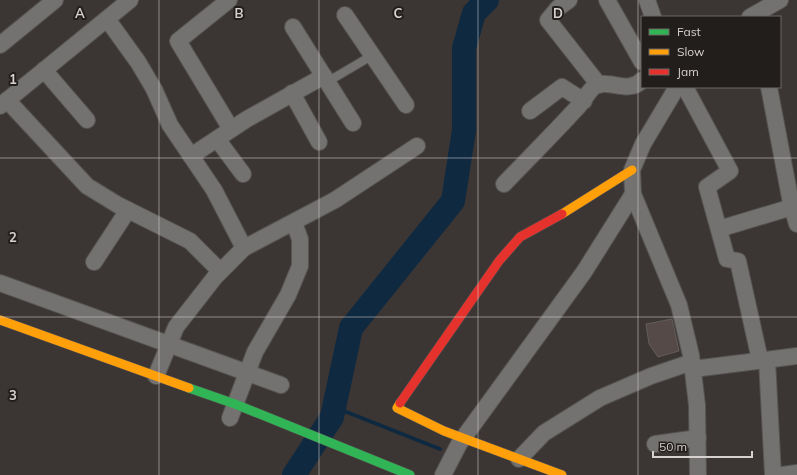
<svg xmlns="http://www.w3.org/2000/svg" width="797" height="475" viewBox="0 0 797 475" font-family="Mulish,sans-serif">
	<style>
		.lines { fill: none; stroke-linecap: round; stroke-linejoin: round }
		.stream { stroke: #0e2940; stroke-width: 4 }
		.river { stroke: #0e2940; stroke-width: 24 }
		.building { fill: #554a48; stroke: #615d5b }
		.lane-casing { stroke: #565351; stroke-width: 10 }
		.street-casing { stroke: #565351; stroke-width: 18 }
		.fast-casing { stroke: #565351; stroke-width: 10 }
		.slow-casing { stroke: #565351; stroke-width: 10 }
		.jam-casing { stroke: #565351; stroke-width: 10 }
		.lane { stroke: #737270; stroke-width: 8 }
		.street { stroke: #737270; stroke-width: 16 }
		.fast { stroke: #30b455; stroke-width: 9 }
		.slow { stroke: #ff9f0a; stroke-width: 9 }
		.jam { stroke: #e5322d; stroke-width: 9 }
		.grid { fill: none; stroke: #d7d1cf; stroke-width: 1; stroke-opacity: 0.55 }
		.grid-label { font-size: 13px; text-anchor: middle; font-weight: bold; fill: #d7d1cf; stroke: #221e1c; stroke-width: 4; stroke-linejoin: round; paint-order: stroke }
	</style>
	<rect width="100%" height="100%" fill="#3b3634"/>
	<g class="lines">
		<path class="stream" d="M334,407L440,449"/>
		<path class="river" d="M294,475L332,417L351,328L453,201L464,130V48L474,13L487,0"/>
	</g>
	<path class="building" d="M672,319L679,351L658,357L649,344L646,324Z"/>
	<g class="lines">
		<defs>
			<path id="lane" d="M327,82L373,55"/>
			<g id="street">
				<path d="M229,0L178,41L231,129"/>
				<path d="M569,0L558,8L548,20L599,85"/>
				<path d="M607,0L642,62"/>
				<path d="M647,0L653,17"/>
				<path d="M345,15L406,105"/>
				<path d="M750,17L780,0"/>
				<path d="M107,19L138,62L154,89L170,125L214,190L244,248"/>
				<path d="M293,27L353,123"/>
				<path d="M0,45L55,0"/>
				<path d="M44,70L87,120"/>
				<path d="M677,87L643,144L632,170L633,194L679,305L691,355L697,405L698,475"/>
				<path d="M685,87L730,171L707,187L727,259L738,261L760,360"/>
				<path d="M769,87L791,203L797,224"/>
				<path d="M292,93L319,142"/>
				<path d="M7,100L87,186L118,205L190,241L220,271"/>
				<path d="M0,106L130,0"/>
				<path d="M530,111L562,87L584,101"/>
				<path d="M217,139L243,174"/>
				<path d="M191,156L247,119L324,76"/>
				<path d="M504,184C528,159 552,135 575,110C582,104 588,91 595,86C608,78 629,95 642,80"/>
				<path d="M719,229L792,207"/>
				<path d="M94,262L128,210"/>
				<path d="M0,283L281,385"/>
				<path d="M767,360L773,475"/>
				<path d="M693,369L797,356"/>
				<path d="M156,376L176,327L215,277L244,248L335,200L417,146"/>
				<path d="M230,418L255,352L288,295L300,266V239L294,223"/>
				<path d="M655,444L698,438"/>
				<path d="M519,459L544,433L600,398L651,376L692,362"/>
				<path d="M443,475L459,444L584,272L633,194"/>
				<path d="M782,475L797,473"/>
			</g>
			<path id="fast" d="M189,388L235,404L410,475"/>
			<g id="slow">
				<path d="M562,214L632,170"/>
				<path d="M0,320L189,388"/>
				<path d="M400,403L397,408L444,431L562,475"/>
			</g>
			<path id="jam" d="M400,403L499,261L520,237L562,214"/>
		</defs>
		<use href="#lane" class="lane-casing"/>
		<use href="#street" class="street-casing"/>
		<use href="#fast" class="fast-casing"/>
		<use href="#slow" class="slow-casing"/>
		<use href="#jam" class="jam-casing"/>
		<use href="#lane" class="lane"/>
		<use href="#street" class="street"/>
		<use href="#fast" class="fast"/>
		<use href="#slow" class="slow"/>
		<use href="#jam" class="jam"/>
	</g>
	<path class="grid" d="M159,0V475M319,0V475M478,0V475M638,0V475M0,158H797M0,317H797"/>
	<g class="grid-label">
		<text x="80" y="18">A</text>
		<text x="239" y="18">B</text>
		<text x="398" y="18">C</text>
		<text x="558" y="18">D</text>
		<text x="13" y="84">1</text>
		<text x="13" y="242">2</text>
		<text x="13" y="400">3</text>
	</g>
	<rect x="641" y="16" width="140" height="72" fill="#221e1c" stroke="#6a6664"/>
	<rect x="649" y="29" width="20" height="6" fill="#30b455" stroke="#6a6664"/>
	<text x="677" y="36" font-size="12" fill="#d7d1cf">Fast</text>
	<rect x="649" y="49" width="20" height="6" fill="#ff9f0a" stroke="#6a6664"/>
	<text x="677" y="56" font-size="12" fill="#d7d1cf">Slow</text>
	<rect x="649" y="69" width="20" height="6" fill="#e5322d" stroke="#6a6664"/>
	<text x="677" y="76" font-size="12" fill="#d7d1cf">Jam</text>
	<path d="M653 451v6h99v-6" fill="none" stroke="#d7d1cf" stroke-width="2"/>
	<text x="659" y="451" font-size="12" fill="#d7d1cf" stroke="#221e1c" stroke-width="3" paint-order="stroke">50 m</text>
</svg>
